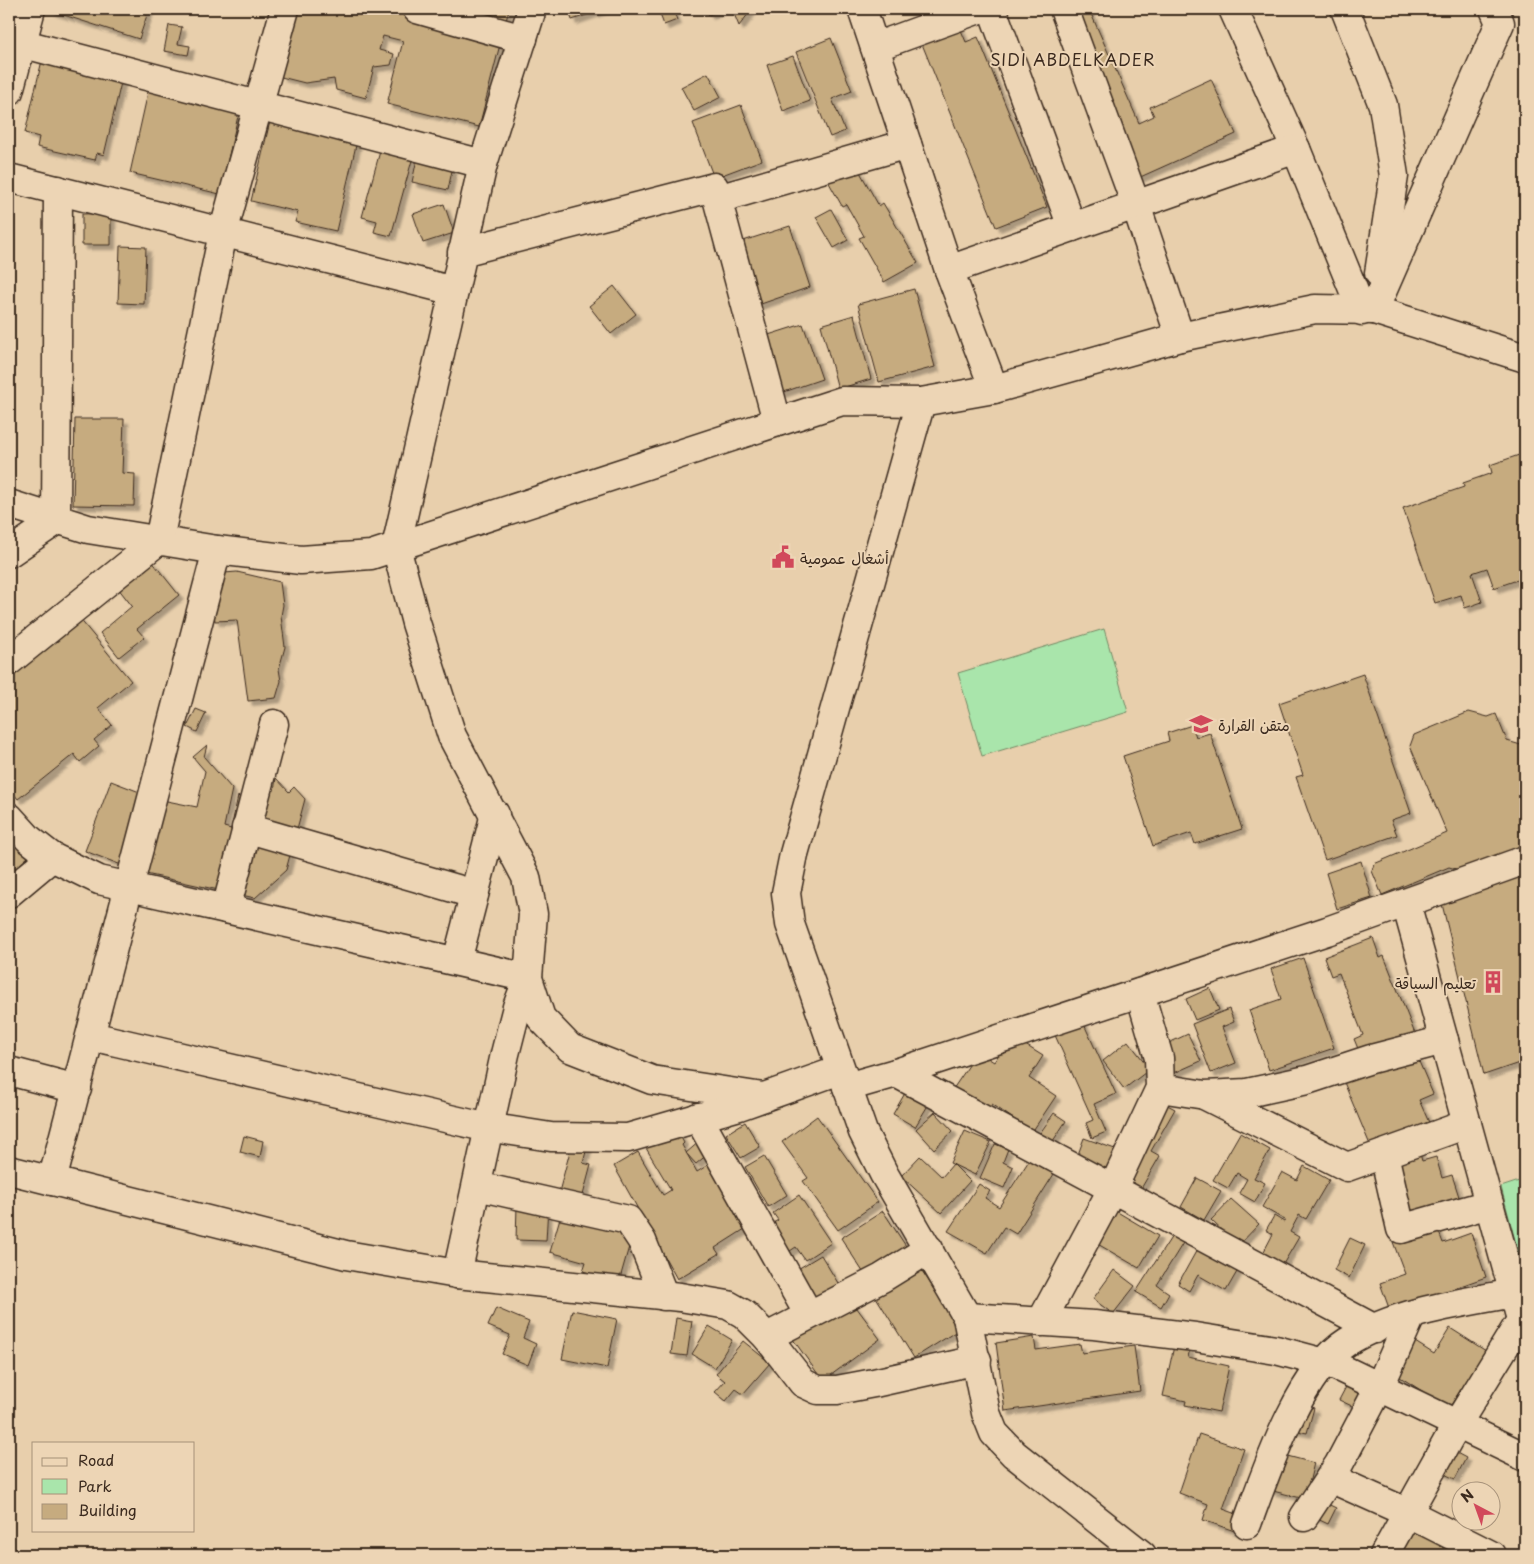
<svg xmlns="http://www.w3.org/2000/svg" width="1534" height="1564" viewBox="0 0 1534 1564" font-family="'Playpen Sans','Playpen Sans Arabic',sans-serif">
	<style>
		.green { fill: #a9e5ab; stroke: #728864 }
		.building { fill: #c6ab7f; stroke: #3b2a1e; filter: url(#shadow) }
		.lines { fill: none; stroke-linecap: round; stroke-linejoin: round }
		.minor-casing { stroke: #3b2a1e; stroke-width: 31 }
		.minor { stroke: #edd5b5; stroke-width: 28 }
		.labels { text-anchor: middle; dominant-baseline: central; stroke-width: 4; stroke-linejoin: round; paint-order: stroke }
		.poi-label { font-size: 15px; fill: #3b2a1e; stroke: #edd5b5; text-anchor: start }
		.neighbourhood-label { font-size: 16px; letter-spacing: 1px; fill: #3b2a1e; stroke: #edd5b5 }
	</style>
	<defs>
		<filter id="shadow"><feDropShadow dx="4.5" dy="4.5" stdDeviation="1" flood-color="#0004"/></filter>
	</defs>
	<rect width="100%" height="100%" fill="#e8cfac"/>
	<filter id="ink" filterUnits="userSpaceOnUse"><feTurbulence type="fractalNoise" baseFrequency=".02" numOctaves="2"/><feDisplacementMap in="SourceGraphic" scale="10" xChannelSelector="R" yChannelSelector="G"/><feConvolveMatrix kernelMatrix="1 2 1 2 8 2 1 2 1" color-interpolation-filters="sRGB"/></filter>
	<g filter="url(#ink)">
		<g class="green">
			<path d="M1104,629L1128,712L982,756L958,673Z"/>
			<path d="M1525,1179V1278L1501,1187Z"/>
		</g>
		<g class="building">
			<path d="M52,9H149L139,39L51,11Z"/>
			<path d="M298,9H334L336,17L338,9H509L479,127L387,104L403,41L383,36L379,50L394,54L391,65L374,67L366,98L336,90L334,79L305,83L281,77Z"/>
			<path d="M568,9H604L572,20Z"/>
			<path d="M658,9H673L677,20L664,25Z"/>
			<path d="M706,9H721L709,15Z"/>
			<path d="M732,9H752L739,26Z"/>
			<path d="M1054,9H1089L1139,123L1154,116L1150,107L1211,79L1236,134L1127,183Z"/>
			<path d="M958,23L966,42L978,37L1047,207L996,227L920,39Z"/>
			<path d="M169,25L182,27L178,44L190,46L188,55L164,51Z"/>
			<path d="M831,38L852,91L832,99L845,131L830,137L796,52Z"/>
			<path d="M43,56L123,74L104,155L97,153L95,160L37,147L39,137L25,133Z"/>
			<path d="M793,56L810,101L783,111L767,65Z"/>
			<path d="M708,73L721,97L694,111L681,87Z"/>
			<path d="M150,83L241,103L220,194L130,173Z"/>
			<path d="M741,105L762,160L714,178L693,123Z"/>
			<path d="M272,113L357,141L336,231L295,222L298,212L251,201Z"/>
			<path d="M382,144L414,153L391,236L374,232L377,221L362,217Z"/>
			<path d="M418,154L454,161L448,190L412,182Z"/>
			<path d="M856,165L879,206L883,203L918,263L884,282L859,238L864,236L846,204L842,206L828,181Z"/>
			<path d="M444,204L454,233L423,243L413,214Z"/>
			<path d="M831,209L848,240L834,248L816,217Z"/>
			<path d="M111,213V245H82V214Z"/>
			<path d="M790,226L810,287L758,305L737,243Z"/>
			<path d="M120,246L146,247L144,304L118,303Z"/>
			<path d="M614,286L636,314L611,334L589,306Z"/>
			<path d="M914,289L935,367L879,382L858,304Z"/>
			<path d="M854,315L871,379L838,389L821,325Z"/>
			<path d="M803,324L822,379L781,393L762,337Z"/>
			<path d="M75,419H124L122,473L135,474L134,506L73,505Z"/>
			<path d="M1519,455L1525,470V592L1520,579L1494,588L1487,568L1472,573L1482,602L1465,608L1461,595L1435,603L1403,508L1464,487L1463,483L1492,473L1490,465Z"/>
			<path d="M151,560L179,595L137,629L144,637L119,657L100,633L132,606L118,588Z"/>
			<path d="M237,572L280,582L283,605L281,616L285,647L279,669L281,681L276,698L248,701L237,620L215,621L214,614L224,573Z"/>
			<path d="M79,618L131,681L98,708L112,725L94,740L99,746L80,762L74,754L18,799L9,788V672Z"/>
			<path d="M1363,674L1411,813L1391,820L1397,835L1325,860L1296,777L1303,775L1279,703Z"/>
			<path d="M196,709L206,713L197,732L187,727Z"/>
			<path d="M1469,712L1488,717L1496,714L1507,741L1521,745L1525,756V882L1516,886L1449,867L1382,895L1372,871L1374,864L1447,833L1410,746L1414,735Z"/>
			<path d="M1192,725L1196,737L1210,733L1242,829L1195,844L1191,833L1153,846L1123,756L1169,741L1167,733Z"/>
			<path d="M207,745L204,757L232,789L224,827L231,829L238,796L248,806L262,788L274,791L276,778L289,792L294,787L305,799L286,870L255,898L146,874L162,800L197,807L205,771L193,757Z"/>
			<path d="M111,781L150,796L124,866L85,851Z"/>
			<path d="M9,832L30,855L11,873L9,870Z"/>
			<path d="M1361,861L1372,898L1337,909L1326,873Z"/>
			<path d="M1525,872V1061L1484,1075L1442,904Z"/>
			<path d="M1373,938L1380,958L1384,956L1415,1034L1361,1056L1354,1039L1363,1035L1339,973L1331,976L1324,957Z"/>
			<path d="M1303,958L1334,1048L1269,1070L1249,1010L1281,999L1271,969Z"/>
			<path d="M1210,988L1219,1010L1195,1020L1186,999Z"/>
			<path d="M1229,1009L1234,1022L1222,1027L1236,1063L1211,1073L1192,1024Z"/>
			<path d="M1082,1020L1116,1094L1094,1104L1106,1132L1092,1138L1086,1123L1093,1120L1054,1033Z"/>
			<path d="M1188,1034L1201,1061L1172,1074L1160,1047Z"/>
			<path d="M1011,1036L1043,1056L1029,1078L1056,1096L1032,1132L992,1104L988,1111L953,1089L978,1052L994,1062Z"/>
			<path d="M1128,1041L1150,1069L1124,1089L1103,1061Z"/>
			<path d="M1414,1050L1433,1094L1419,1100L1431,1127L1373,1152L1343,1080Z"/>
			<path d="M908,1088L930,1102L915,1127L893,1114Z"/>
			<path d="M1160,1101L1175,1109L1151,1151L1160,1156L1139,1192L1116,1178Z"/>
			<path d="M935,1112L953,1131L934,1149L916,1129Z"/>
			<path d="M1054,1113L1066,1121L1051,1144L1038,1136Z"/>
			<path d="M817,1116L878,1202L838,1230L803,1181L808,1178L782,1142Z"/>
			<path d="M745,1122L760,1147L741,1158L726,1134Z"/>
			<path d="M965,1131L991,1142L975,1175L950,1163Z"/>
			<path d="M678,1132L684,1143L682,1145L697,1172L711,1163L748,1227L715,1248L719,1254L677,1279L614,1166L638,1152L663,1195L671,1190L640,1138Z"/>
			<path d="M1240,1133L1270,1150L1254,1178L1265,1183L1255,1202L1239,1193L1247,1179L1237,1173L1228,1188L1213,1180Z"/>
			<path d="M244,1136L263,1141L260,1157L240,1152Z"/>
			<path d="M1084,1138L1115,1149L1108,1171L1076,1160Z"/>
			<path d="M573,1140L588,1144L583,1163L591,1165L582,1199L559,1192Z"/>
			<path d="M700,1141L709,1153L696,1164L686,1153Z"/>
			<path d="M995,1144L1008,1149L1003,1162L1013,1167L1004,1188L980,1178Z"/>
			<path d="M1419,1150L1422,1161L1436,1157L1442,1178L1452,1175L1462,1206L1413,1222L1393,1159Z"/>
			<path d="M764,1156L787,1195L768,1207L745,1167Z"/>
			<path d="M920,1156L942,1177L953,1164L970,1181L941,1213L901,1176Z"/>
			<path d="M1030,1159L1054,1174L1016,1234L1004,1227L987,1253L948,1231L979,1184L990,1191L985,1198L999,1207Z"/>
			<path d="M1304,1166L1329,1180L1306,1219L1299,1215L1290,1232L1299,1237L1282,1266L1262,1255L1273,1234L1266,1230L1274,1216L1284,1222L1285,1220L1262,1207L1282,1172L1297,1180Z"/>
			<path d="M1197,1178L1221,1191L1204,1220L1181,1207Z"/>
			<path d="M799,1195L831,1243L805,1260L796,1247L784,1255L766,1228L778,1220L773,1213Z"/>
			<path d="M1231,1199L1259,1224L1238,1246L1211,1220Z"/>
			<path d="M517,1205L548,1206L546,1241L516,1240Z"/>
			<path d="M1109,1207L1158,1236L1139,1268L1089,1239Z"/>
			<path d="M883,1211L960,1329L914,1358L871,1289L867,1278L841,1238Z"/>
			<path d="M560,1218L632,1236L619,1282L583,1271L586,1262L550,1252Z"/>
			<path d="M1437,1227L1443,1243L1471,1233L1486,1277L1390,1311L1380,1283L1405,1274L1393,1242Z"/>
			<path d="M1172,1236L1183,1243L1157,1285L1169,1293L1161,1307L1136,1292Z"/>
			<path d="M1350,1238L1365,1245L1349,1278L1334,1270Z"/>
			<path d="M1199,1246L1238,1270L1226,1291L1198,1275L1189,1291L1178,1284Z"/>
			<path d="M821,1255L844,1293L814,1311L791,1273Z"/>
			<path d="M1114,1270L1135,1286L1113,1314L1093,1299Z"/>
			<path d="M848,1296L880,1339L823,1381L792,1338Z"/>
			<path d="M496,1308L529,1322L523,1338L536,1344L528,1365L502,1354L510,1335L488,1326Z"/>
			<path d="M572,1310L617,1319L607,1368L562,1359Z"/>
			<path d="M676,1318L692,1321L687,1356L671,1354Z"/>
			<path d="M709,1326L732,1340L715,1368L692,1354Z"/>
			<path d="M1450,1328L1486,1351L1449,1408L1392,1372L1412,1340L1434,1354Z"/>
			<path d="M1034,1337L1036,1350L1080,1344L1082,1353L1134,1346L1140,1391L1005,1411L996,1343Z"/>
			<path d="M743,1341L770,1363L743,1394L736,1389L726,1401L715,1392L725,1381L716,1374Z"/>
			<path d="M1174,1346L1190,1349L1188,1357L1229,1366L1219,1412L1185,1405L1186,1401L1163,1396Z"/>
			<path d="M1348,1383L1363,1390L1354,1407L1339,1400Z"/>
			<path d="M1300,1404L1314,1408L1307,1433L1293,1430Z"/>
			<path d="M1199,1434L1244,1449L1223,1509L1240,1515L1243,1534L1203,1520L1208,1504L1179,1493Z"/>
			<path d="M1451,1450L1466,1458L1455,1479L1440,1472Z"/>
			<path d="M1276,1453L1314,1463L1305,1499L1265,1489Z"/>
			<path d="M1317,1499L1336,1508L1328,1524L1309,1515Z"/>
			<path d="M1415,1514L1463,1543L1456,1555H1391Z"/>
		</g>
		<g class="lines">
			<defs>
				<g id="minor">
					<path d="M417,9L523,39"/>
					<path d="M532,9L483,164L396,547L416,623L452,736L526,877L533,914L528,978L541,1018L570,1048L652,1080L763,1097"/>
					<path d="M862,9L949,270L994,389"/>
					<path d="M992,9L1072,227"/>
					<path d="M1064,9L1136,205L1180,337"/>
					<path d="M1233,9L1296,149L1362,311"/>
					<path d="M1345,9L1383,105L1394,176L1379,273"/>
					<path d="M9,40L483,164"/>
					<path d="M875,47L979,9"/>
					<path d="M9,91L31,9"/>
					<path d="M9,178L454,291"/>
					<path d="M718,199L907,144"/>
					<path d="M462,252L714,187L777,421"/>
					<path d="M949,270L1296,149"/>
					<path d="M1374,310L1500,23L1494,9"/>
					<path d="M921,402L794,854L786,893L790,924L863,1132L884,1174L967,1317L986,1413L994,1433L1014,1454L1142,1555"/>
					<path d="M9,504L88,529L217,550L301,560L371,555L842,401L921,402L994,389L1180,337L1315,309L1374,310L1525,358"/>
					<path d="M9,553L56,521L58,190"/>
					<path d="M9,661L159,540L223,233L285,9"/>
					<path d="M9,817L29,839L52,857L99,880L528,978L517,1007L505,1054L457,1274"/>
					<path d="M246,828L474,894"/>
					<path d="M9,893L52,857"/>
					<path d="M1406,903L1525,1334"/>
					<path d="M226,909L274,724"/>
					<path d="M457,961L495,814"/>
					<path d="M91,1036L480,1126L551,1137L628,1138L739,1106L840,1070"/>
					<path d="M9,1071L77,1089"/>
					<path d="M896,1073L1375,1329"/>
					<path d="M847,1087L896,1073L1327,931L1525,860"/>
					<path d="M1160,1088L1205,1095L1247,1093L1307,1080L1371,1059L1444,1040"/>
					<path d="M1206,1096L1347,1167L1467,1124"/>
					<path d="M698,1117L809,1315"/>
					<path d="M1384,1154L1401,1229L1489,1204"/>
					<path d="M9,1170L346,1255L457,1274L680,1297L728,1305L744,1314L767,1337L803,1383L818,1390H837L874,1383L977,1360"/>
					<path d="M52,1181L217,550"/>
					<path d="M477,1186L628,1220L642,1241L664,1296"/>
					<path d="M967,1317L1094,1325L1195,1337L1276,1350L1336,1366L1525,1457"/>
					<path d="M1041,1322L1113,1188L1160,1088L1159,1058L1140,993"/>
					<path d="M767,1337L882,1278L929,1249"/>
					<path d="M1330,1478L1406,1512L1491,1555"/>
					<path d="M1304,1517L1339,1464L1380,1386L1411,1316"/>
					<path d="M1247,1524C1266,1472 1299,1372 1347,1342C1396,1312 1458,1303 1514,1293"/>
					<path d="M1384,1555L1457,1424L1521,1320"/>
				</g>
			</defs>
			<use href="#minor" class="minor-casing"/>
			<use href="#minor" class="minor"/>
		</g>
	</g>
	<defs>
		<symbol id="civic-bare" viewBox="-9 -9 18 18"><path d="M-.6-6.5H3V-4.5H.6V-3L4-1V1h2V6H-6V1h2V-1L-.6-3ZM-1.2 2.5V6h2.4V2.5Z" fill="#d1495b" stroke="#edd5b5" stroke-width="2.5" paint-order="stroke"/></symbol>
		<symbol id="school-bare" viewBox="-9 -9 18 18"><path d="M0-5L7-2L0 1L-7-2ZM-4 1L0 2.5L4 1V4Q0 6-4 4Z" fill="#d1495b" stroke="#edd5b5" stroke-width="2.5" paint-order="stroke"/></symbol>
		<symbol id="building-bare" viewBox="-9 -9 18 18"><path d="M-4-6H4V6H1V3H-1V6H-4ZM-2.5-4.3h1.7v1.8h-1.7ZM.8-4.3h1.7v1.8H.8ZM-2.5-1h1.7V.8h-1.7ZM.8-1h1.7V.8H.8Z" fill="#d1495b" stroke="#edd5b5" stroke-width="2.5" paint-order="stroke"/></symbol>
	</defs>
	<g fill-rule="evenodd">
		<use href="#civic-bare" x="767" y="541" width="32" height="32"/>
		<use href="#school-bare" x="1185" y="708" width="32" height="32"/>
		<use href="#building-bare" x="1477" y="966" width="32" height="32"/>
	</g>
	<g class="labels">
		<g class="poi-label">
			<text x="800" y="557">أشغال عمومية</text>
			<text x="1218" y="724">متقن القرارة</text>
			<text x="1476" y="982" text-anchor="end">تعليم السياقة</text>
		</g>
		<g class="neighbourhood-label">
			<text x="1073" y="59">SIDI ABDELKADER</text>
		</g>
	</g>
	<rect width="1534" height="1564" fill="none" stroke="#edd5b5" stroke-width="30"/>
	<rect x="15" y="15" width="1504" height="1534" fill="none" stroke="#3b2a1e" stroke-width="2" filter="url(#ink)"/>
	<rect x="32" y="1442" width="162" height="90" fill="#edd5b5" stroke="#a69179"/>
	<rect x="42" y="1458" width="25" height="8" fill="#edd5b5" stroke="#a69179"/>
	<text x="78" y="1466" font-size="15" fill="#3b2a1e">Road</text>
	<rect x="42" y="1479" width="25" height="15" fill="#a9e5ab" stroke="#a69179"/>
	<text x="78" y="1492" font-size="15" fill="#3b2a1e">Park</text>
	<rect x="42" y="1504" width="25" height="15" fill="#c6ab7f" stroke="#a69179"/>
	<text x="78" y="1516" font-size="15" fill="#3b2a1e">Building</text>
	<g transform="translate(1476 1506) rotate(319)"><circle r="24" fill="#edd5b5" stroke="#a69179"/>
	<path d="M0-4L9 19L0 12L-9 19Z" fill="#d1495b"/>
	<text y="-8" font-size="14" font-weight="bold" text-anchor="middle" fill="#3b2a1e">N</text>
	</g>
</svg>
